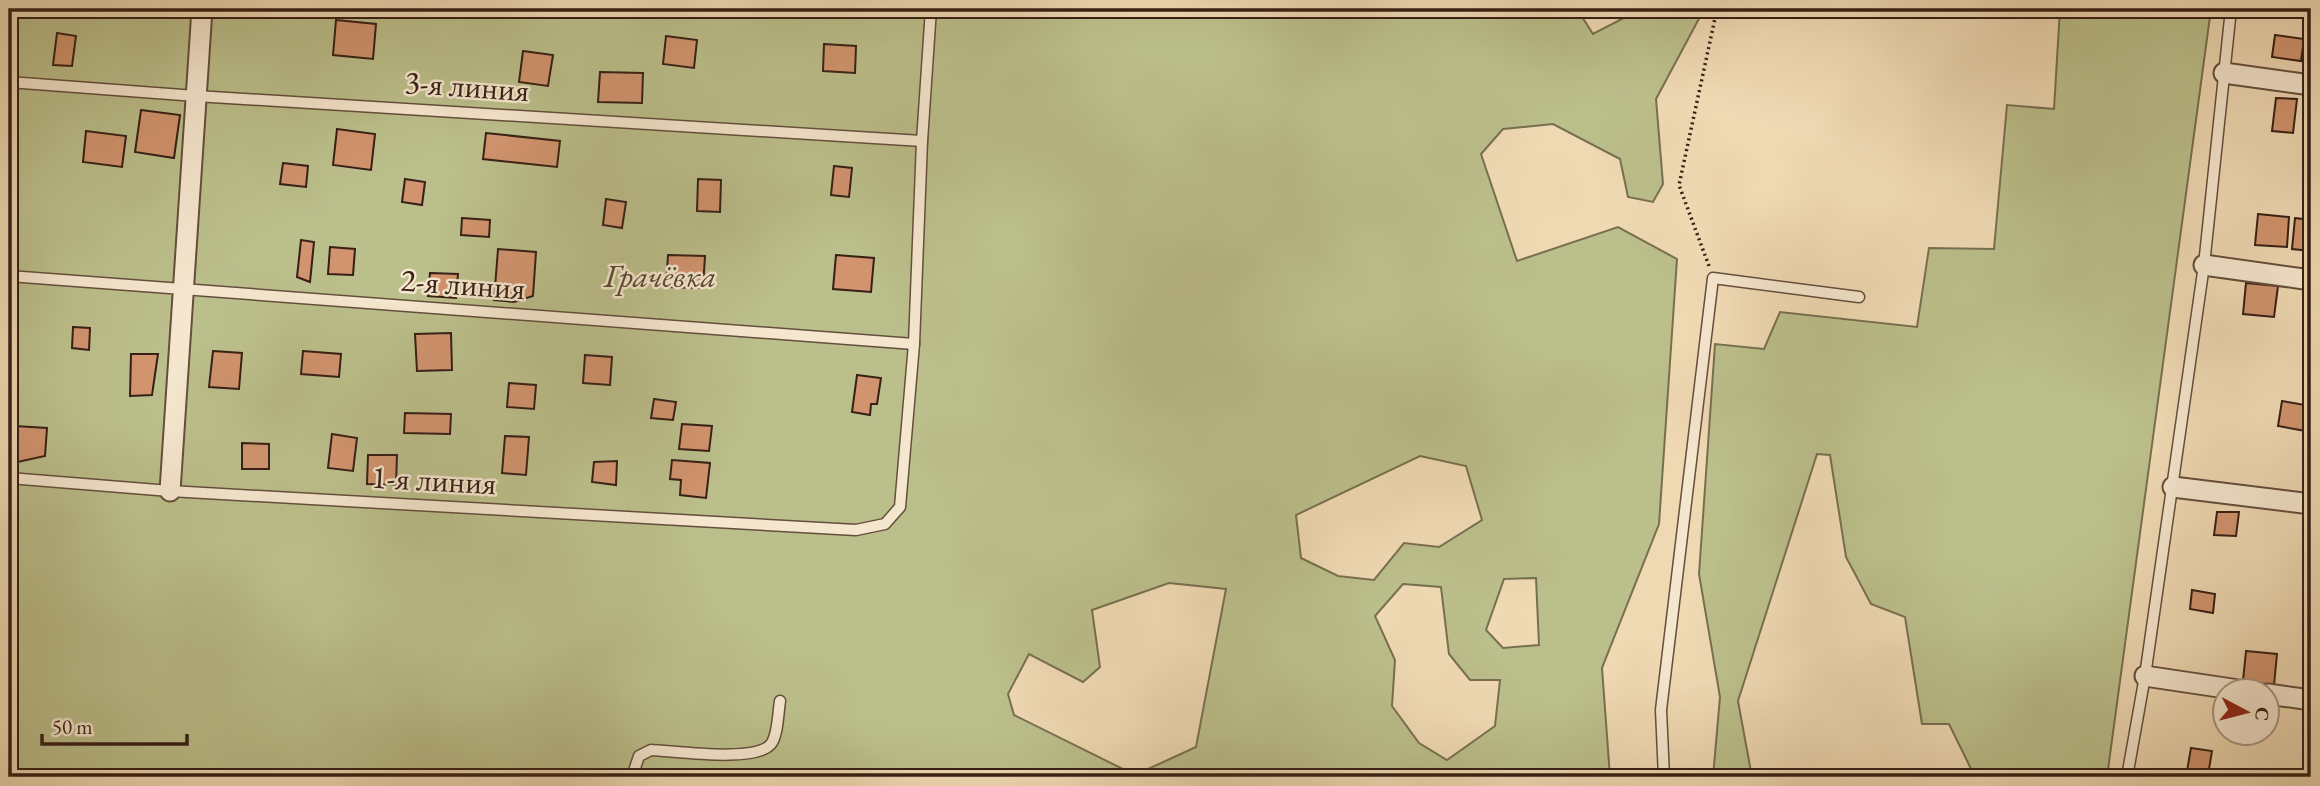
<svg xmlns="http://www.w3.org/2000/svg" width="2320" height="786" viewBox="0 0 2320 786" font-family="'EB Garamond',serif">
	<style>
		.green { fill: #bbbf8b; stroke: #786f50; stroke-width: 2; fill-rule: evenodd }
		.building { fill: #d1946e; stroke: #361f15; stroke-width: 2 }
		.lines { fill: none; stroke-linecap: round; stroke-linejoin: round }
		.service-casing { stroke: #644e3c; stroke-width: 13 }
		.minor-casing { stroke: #644e3c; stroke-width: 23 }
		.path { stroke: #361f15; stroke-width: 3.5; stroke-dasharray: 2 3.5; stroke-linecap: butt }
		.service { stroke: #f5e6ce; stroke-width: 10 }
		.minor { stroke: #f5e6ce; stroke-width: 19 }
		.labels { text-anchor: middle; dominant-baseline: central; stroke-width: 5; stroke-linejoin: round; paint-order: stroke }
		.street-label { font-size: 32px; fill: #361f15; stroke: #f5e6ce }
		.park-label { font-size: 32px; font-style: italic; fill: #574732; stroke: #f5e6ce }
	</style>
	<rect width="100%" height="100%" fill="#efd9b3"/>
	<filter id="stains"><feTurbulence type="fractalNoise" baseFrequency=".00286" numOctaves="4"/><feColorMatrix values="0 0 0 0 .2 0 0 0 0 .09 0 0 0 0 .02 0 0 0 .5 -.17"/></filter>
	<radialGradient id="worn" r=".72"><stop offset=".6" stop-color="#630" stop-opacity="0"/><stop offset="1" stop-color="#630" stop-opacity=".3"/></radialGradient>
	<g class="green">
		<path d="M9,9H1577L1593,34L1641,9H1700L1702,13L1656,99L1663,184L1653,202L1628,197L1620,159L1553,124L1503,129L1481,154L1517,261L1618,227L1677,259L1659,524L1602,668L1610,777H9ZM1420,456L1466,466L1482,520L1439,547L1404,543L1374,580L1338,576L1301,558L1296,515ZM1536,578L1539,645L1503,648L1486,630L1504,579ZM1169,583L1226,589L1196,747L1135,775L1014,715L1008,694L1029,654L1083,682L1100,667L1092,610ZM1403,584L1441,587L1449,654L1470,680H1500L1495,726L1447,760L1419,743L1392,706L1395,660L1375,616Z"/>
		<path d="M2060,9H2211L2107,777H1975L1949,724H1922L1905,617L1871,604L1846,557L1830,455L1817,454L1738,701L1752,777H1713L1720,697L1699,574L1715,344L1764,349L1780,312L1917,327L1929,248L1994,249L2007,105L2054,109Z"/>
	</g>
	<g class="building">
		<path d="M426,9H455V14L426,12Z"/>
		<path d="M864,9H898L897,17L864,15Z"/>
		<path d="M336,20L376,24L373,59L333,55Z"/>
		<path d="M57,33L76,36L72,66L53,65Z"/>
		<path d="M2275,35L2304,39L2301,61L2272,57Z"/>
		<path d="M666,36L697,40L694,68L663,64Z"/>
		<path d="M824,44L856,46L855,73L823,71Z"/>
		<path d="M523,51L553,55L548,86L519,82Z"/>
		<path d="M600,72L643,73L642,103L598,102Z"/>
		<path d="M2276,98L2297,99L2293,133L2272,131Z"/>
		<path d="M141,110L180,115L174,158L135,152Z"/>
		<path d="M337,129L375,134L371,170L333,165Z"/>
		<path d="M86,131L126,136L122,167L83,162Z"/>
		<path d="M486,133L560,141L557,167L483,159Z"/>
		<path d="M283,163L308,166L306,187L280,184Z"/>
		<path d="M834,166L852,168L849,197L831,195Z"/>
		<path d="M405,179L425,182L422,205L402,202Z"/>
		<path d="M698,179L721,180L720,212L697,211Z"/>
		<path d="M606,199L626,202L622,228L603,225Z"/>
		<path d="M2258,214L2289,217L2287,247L2255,245Z"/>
		<path d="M462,218L490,220L489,237L461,235Z"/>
		<path d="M2295,218L2311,220V251L2292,249Z"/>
		<path d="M301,240L314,242L310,282L297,277Z"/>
		<path d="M330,247L355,249L353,275L328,274Z"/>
		<path d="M498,249L536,252L533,296L514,302L494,300Z"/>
		<path d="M668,255L705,256L703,288L666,287Z"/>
		<path d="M836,255L874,258L871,292L833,289Z"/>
		<path d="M430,273L458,274L456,298L428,296Z"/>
		<path d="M2246,283L2278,286L2274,317L2243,314Z"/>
		<path d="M73,327L90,328L89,350L72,348Z"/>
		<path d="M451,333L452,370L417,371L415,334Z"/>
		<path d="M213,351L242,353L239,389L209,387Z"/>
		<path d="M303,351L341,354L339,377L301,374Z"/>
		<path d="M131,354H158L152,395L130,396Z"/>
		<path d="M585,355L612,357L610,385L583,383Z"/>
		<path d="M857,375L881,378L877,404H871L870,415L852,412Z"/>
		<path d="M509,383L536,385L534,409L507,407Z"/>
		<path d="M654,399L676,402L673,420L651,418Z"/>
		<path d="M2282,401L2311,406V432L2278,426Z"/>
		<path d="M405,413L451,414L450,434L404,433Z"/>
		<path d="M682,424L712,426L709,451L679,449Z"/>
		<path d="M15,426L47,428L45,456L13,463Z"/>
		<path d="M332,434L357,438L353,471L328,468Z"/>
		<path d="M505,436L529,437L526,475L502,473Z"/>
		<path d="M242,443L269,444V469H242Z"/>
		<path d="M368,455H397L396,485L367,484Z"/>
		<path d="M672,460L710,463L706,498L680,495L681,480L670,479Z"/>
		<path d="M617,461L616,485L592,482L594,462Z"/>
		<path d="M2217,512H2239L2236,536L2214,535Z"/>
		<path d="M2192,590L2215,594L2213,613L2190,609Z"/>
		<path d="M2246,651L2277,654L2274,685L2243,681Z"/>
		<path d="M2222,703L2226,704V731L2219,730Z"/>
		<path d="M2191,748L2212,751L2208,775L2187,771Z"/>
	</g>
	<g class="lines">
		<defs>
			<g id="service">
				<path d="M9,82L196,96L922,141"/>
				<path d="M9,276L914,344"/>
				<path d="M9,478L170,491L856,530L885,524L900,507L914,344L922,141L931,9"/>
				<path d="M632,777L639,756L651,750C676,751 756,763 771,744C778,735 778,713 780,701"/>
				<path d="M1664,777L1661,710L1713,278L1859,297"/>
				<path d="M2127,777L2145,676L2204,265L2231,9"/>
			</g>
			<g id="minor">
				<path d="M2224,73L2311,85"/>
				<path d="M2204,265L2311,280"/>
				<path d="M2173,487L2311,504"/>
				<path d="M170,491L202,9"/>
				<path d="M2145,676L2252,692"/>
				<path d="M2268,694L2311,700"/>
			</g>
		</defs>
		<use href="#service" class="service-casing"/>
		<use href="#minor" class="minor-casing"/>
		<path class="path" d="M1709,266L1679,185L1717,9"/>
		<use href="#service" class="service"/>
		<use href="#minor" class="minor"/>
	</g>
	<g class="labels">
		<g class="street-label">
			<text transform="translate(467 86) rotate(4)">3-я линия</text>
			<text transform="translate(463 284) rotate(4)">2-я линия</text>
			<text transform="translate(434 480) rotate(3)">1-я линия</text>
		</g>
		<g class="park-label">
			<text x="660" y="276">Грачёвка</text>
		</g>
	</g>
	<rect width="2320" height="786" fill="none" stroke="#efd9b3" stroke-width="35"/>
	<rect x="10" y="10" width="2299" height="765" fill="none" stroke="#361f15" stroke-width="3.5"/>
	<rect x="18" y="18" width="2285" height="751" fill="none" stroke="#361f15" stroke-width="2"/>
	<g transform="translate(2246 712) rotate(97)"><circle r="33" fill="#f5e6ce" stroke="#a99684" stroke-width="2"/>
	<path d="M0-5L12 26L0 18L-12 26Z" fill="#8f2418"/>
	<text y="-10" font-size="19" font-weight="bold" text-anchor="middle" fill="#361f15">С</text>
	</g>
	<path d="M42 734v10h145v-10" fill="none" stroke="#361f15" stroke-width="3.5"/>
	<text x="52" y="734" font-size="21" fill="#361f15" stroke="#f5e6ce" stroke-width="5" paint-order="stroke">50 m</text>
	<rect width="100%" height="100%" filter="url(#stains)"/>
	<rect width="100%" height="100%" fill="url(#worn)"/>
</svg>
